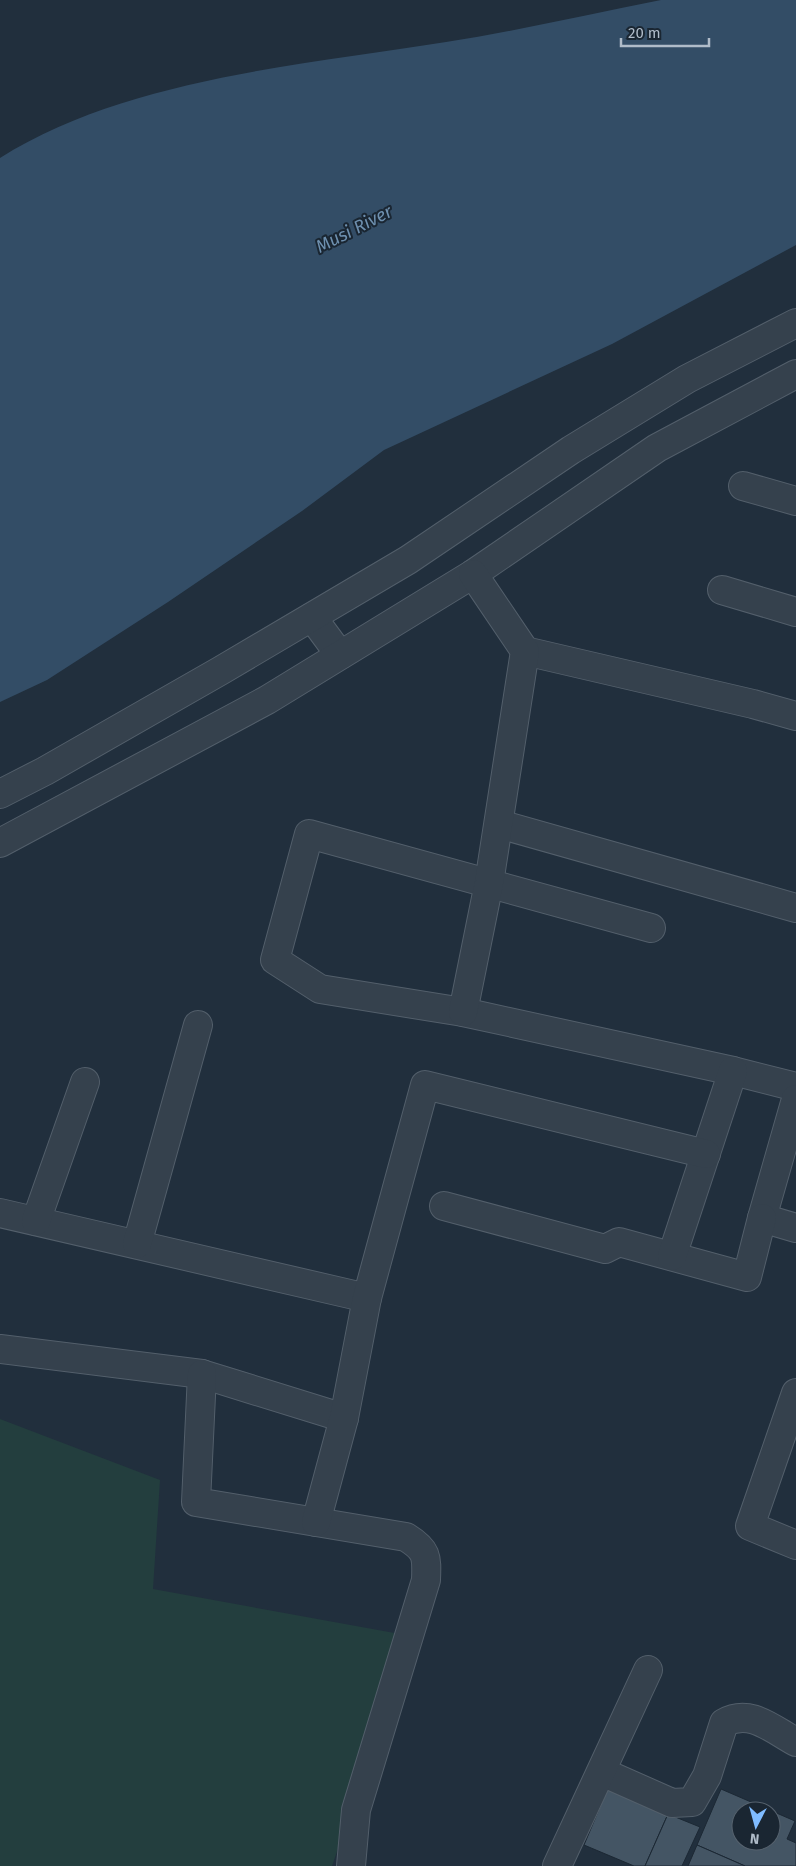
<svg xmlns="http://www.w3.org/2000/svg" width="796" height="1866" viewBox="0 0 796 1866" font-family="'Fira Sans',sans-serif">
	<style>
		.green { fill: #233e3e }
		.water { fill: #334d66 }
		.building { fill: #445564; stroke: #1c2834; fill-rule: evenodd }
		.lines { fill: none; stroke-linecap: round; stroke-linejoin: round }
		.minor-casing { stroke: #535f6b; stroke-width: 30 }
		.minor { stroke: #35414d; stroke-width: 28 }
		.labels { text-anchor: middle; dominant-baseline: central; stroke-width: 4; stroke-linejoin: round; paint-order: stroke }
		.water-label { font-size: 18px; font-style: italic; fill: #6e90af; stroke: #1a2632 }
	</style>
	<rect width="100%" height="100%" fill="#212f3d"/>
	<path class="green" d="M0,1419L160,1480L153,1589L411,1636L332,1866H0Z"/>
	<path class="water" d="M661,0H796V245L612,344L384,450L302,511L168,602L47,680L0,702V158C125,79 302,65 446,42C518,31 589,14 661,0Z"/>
	<g class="building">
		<path d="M608,1788L668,1814L645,1866H634L584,1845Z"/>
		<path d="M721,1789L795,1821L787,1839L796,1843V1866H745L697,1845ZM741,1811H771V1841H741Z"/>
		<path d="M668,1814L700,1827L682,1866H645Z"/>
		<path d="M697,1845L745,1866H688Z"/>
	</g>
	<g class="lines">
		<defs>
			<g id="minor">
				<path d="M743,486L796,501"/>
				<path d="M722,590L796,612"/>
				<path d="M312,617L340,655"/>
				<path d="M525,651L753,704L796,716"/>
				<path d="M0,794L45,771L220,671L408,560L571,450L687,379L796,323"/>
				<path d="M499,824L796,908"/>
				<path d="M0,843L267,700L473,574L657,448L796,374"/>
				<path d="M651,928L309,834L275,960L320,989L463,1012L733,1071L796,1087"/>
				<path d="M463,1012L489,883L525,651L473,574"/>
				<path d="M796,1099L762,1218L796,1228"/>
				<path d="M444,1206L605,1249L619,1242L747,1277L762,1218"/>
				<path d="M0,1213L367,1298"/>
				<path d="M36,1221L85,1082"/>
				<path d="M137,1244L198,1025"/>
				<path d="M672,1256L733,1071"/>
				<path d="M0,1349L202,1374L344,1418"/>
				<path d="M202,1374L196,1502L406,1537C427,1550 427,1556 426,1580L356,1810L351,1866"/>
				<path d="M796,1393L750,1526L796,1545"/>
				<path d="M316,1522L344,1418L367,1298L425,1085L706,1154"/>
				<path d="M602,1772L672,1803L692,1802L707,1776L724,1723C750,1708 772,1729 796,1742"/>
				<path d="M557,1866L648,1670"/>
			</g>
		</defs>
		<use href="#minor" class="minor-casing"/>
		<use href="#minor" class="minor"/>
	</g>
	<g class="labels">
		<g class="water-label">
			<text transform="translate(354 229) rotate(-27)">Musi River</text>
		</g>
	</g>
	<g transform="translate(756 1826) rotate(186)"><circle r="24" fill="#1a2632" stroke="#56626e"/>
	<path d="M0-4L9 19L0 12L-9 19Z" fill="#7fbbff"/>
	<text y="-8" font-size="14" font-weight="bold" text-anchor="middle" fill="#b0bcc9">N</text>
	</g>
	<path d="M621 38v8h88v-8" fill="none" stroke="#b0bcc9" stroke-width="2.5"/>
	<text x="628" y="38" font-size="15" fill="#b0bcc9" stroke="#1a2632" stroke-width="4" paint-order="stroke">20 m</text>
</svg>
